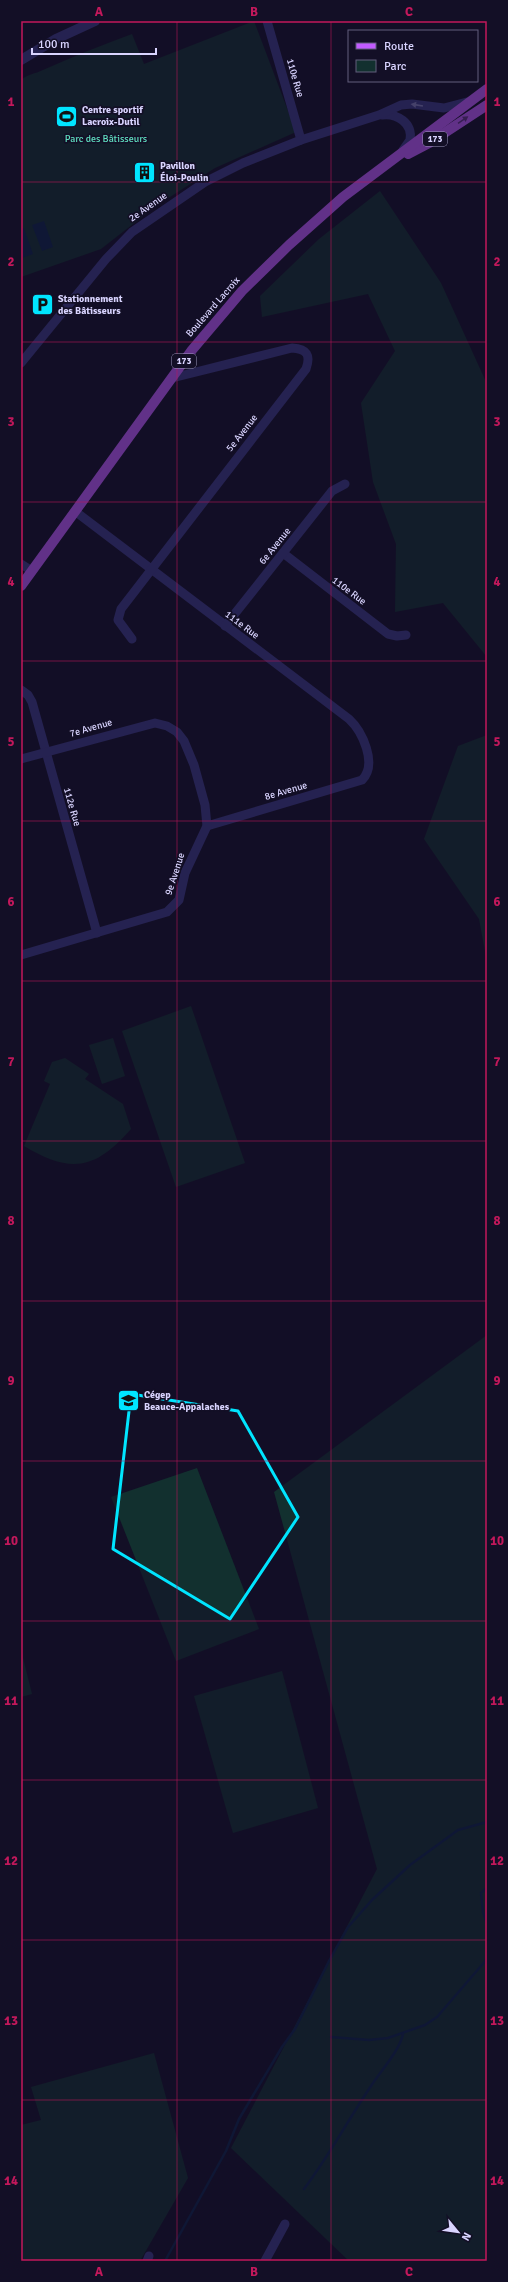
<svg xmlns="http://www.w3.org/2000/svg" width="508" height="2282" viewBox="0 0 508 2282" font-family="Signika,sans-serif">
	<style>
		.green { fill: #12302f }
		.water { fill: #0c2248 }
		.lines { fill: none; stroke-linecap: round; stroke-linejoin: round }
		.stream { stroke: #0c2248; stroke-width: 2.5 }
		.minor { stroke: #3d3a85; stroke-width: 9 }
		.tertiary { stroke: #3d3a85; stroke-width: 10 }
		.primary { stroke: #c25bff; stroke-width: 10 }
		.oneway { fill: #837fbc }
		.oneway2 { fill: #623188 }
		.marked { fill: none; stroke: #00e5ff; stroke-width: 3; stroke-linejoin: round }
		.grid { fill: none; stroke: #c2185b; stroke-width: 1; stroke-opacity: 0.55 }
		.labels { text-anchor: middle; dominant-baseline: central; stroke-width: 3.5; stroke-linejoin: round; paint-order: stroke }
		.shield { fill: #130f26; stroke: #9e99be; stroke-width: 1 }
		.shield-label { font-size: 9px; font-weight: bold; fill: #d9d4ff }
		.street-label { font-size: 10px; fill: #d9d4ff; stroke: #130f26 }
		.poi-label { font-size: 10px; font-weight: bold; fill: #d9d4ff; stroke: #130f26; text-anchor: start }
		.park-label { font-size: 10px; fill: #5fe0c0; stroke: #130f26 }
		.neatline { fill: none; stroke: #c2185b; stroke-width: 1.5 }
		.grid-label { font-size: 13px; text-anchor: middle; font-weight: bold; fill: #c2185b }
	</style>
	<rect width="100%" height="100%" fill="#130f26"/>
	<g class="green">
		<path d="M254,21L296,132L215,168L156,206L101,249L21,277V80C28,74 35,74 43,70C72,57 102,45 132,34L144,64Z"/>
		<path d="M380,191L441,283L487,384V657L443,603L395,612L396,544L373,482L361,403L395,351L368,294L262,317L260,296L319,239Z"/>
		<path d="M487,735V962L479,919L424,839L458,746Z"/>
		<path d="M191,1006L245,1163L176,1187L122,1031Z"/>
		<path d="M113,1038L125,1076L102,1084L89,1045Z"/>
		<path d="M65,1058L89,1074L85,1079L123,1104L131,1129C95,1170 71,1174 24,1146L50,1084L44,1081L52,1062Z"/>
		<path d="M487,1335V2261H349L231,2148L377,1869L274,1492Z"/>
		<path d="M197,1468L259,1629L176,1661L111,1497Z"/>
		<path d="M21,1650L32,1694L21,1697Z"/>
		<path d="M282,1671L318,1808L233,1833L194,1696Z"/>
		<path d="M154,2053L188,2178L140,2261H21V2125L41,2120L31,2087Z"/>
	</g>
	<g class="water">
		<path d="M44,221L53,247L42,251L32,225Z"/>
		<path d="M24,228L33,254L22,258L21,229Z"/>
	</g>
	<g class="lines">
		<g class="stream">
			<path d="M487,1888L481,1893L483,1912L487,1924"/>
			<path d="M331,2037L369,2040L388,2038L425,2025L437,2017L487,1959"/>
			<path d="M304,2189C329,2156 348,2120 371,2086C380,2072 400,2050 403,2034"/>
			<path d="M165,2261L226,2151L239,2119L282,2047L295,2029L329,1961L348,1927L372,1900L410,1865L458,1830L487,1822"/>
		</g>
		<g class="minor">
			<path d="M267,21L301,140"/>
			<path d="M382,115C397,113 413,123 410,140L403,150"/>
			<path d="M21,363L106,259L132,232L205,182L243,163L301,140L379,115L401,105L412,104L444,108L467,102"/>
			<path d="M76,512L349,719C362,731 378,764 362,780L207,826"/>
			<path d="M283,553L388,634L397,636L406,635"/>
			<path d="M21,564L32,571"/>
			<path d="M225,626L332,491L345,484"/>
			<path d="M132,639L118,620L121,609L306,369C311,355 307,349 292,348L172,378"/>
			<path d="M21,690L28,695L32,702L97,933"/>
			<path d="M21,759L155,723L167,726L177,732L184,741L194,765L205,805L207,826L185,873L179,900L167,912L21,955"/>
			<path d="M147,2261L149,2256"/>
			<path d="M265,2261L285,2224"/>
		</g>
		<path class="tertiary" d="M21,60L56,39L95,21"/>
		<g class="primary">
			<path d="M408,154L429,143L487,105"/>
			<path d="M21,586L192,350L242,291L289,245L343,197L487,89"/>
		</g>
	</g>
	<defs><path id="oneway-solid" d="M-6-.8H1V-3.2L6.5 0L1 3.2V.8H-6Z"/></defs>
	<use class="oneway" href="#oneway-solid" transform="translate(417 105) rotate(-171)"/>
	<use class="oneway2" href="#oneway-solid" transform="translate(463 120) rotate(-34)"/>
	<path d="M0 0H508V2282H0ZM131,1394L238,1411L298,1517L230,1619L113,1549Z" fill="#130f26" fill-opacity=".55" fill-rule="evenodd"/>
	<path class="marked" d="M131,1394L238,1411L298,1517L230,1619L113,1549Z"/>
	<path class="grid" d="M177,21V2261M331,21V2261M21,182H487M21,342H487M21,502H487M21,661H487M21,821H487M21,981H487M21,1141H487M21,1301H487M21,1461H487M21,1621H487M21,1780H487M21,1940H487M21,2100H487"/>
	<defs>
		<symbol id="stadium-square" viewBox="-11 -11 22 22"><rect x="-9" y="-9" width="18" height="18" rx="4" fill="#00e5ff" stroke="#130f26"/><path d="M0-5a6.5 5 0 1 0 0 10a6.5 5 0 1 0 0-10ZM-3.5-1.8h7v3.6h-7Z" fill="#111"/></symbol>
		<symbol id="building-square" viewBox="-11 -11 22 22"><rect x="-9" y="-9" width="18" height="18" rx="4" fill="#00e5ff" stroke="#130f26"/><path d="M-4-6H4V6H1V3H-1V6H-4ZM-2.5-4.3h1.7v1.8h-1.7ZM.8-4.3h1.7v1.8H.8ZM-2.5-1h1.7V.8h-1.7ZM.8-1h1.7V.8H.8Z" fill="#111"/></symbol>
		<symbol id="parking-square" viewBox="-11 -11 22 22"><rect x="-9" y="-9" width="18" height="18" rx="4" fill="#00e5ff" stroke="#130f26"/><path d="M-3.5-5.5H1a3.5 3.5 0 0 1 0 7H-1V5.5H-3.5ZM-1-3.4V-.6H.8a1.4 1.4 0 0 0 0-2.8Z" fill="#111"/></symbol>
		<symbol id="university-square" viewBox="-11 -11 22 22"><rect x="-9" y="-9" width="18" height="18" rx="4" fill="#00e5ff" stroke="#130f26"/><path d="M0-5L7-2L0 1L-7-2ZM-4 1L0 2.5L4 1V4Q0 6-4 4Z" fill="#111"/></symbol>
	</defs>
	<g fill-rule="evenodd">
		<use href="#stadium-square" x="54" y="104" width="25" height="25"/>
		<use href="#building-square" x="132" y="160" width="25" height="25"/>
		<use href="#parking-square" x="30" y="292" width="25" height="25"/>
		<use href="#university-square" x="116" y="1388" width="25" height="25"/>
	</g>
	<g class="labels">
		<g class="shield">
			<rect x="423" y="132" width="24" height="14" rx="3"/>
			<rect x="172" y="354" width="24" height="14" rx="3"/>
		</g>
		<g class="shield-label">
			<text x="435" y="139">173</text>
			<text x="184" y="361">173</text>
		</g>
		<g class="street-label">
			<text transform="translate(295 78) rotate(74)">110e Rue</text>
			<text transform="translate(148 207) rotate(-35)">2e Avenue</text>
			<text transform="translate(213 307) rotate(-49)">Boulevard Lacroix</text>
			<text transform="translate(242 433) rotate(-52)">5e Avenue</text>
			<text transform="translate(275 546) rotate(-51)">6e Avenue</text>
			<text transform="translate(349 591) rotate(37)">110e Rue</text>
			<text transform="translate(242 625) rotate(37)">111e Rue</text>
			<text transform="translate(91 728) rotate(-16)">7e Avenue</text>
			<text transform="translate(286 791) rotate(-16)">8e Avenue</text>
			<text transform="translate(72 807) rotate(74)">112e Rue</text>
			<text transform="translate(175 874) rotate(-72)">9e Avenue</text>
		</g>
		<g class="poi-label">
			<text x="82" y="110">Centre sportif<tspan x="82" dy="12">Lacroix-Dutil</tspan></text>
			<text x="160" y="166">Pavillon<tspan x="160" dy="12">Éloi-Poulin</tspan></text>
			<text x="58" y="299">Stationnement<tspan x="58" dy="12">des Bâtisseurs</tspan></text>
			<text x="144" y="1395">Cégep<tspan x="144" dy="12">Beauce-Appalaches</tspan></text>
		</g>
		<g class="park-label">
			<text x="106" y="139">Parc des Bâtisseurs</text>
		</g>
	</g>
	<rect width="508" height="2282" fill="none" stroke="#130f26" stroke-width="44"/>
	<rect x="348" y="30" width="130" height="52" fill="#130f26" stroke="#625e7d"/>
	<rect x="356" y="43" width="20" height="6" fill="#c25bff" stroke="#625e7d"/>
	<text x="384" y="50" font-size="12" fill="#d9d4ff">Route</text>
	<rect x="356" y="60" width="20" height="12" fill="#12302f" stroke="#625e7d"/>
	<text x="384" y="70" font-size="12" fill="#d9d4ff">Parc</text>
	<g transform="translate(458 2232) rotate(119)" stroke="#130f26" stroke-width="3" paint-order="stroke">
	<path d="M0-3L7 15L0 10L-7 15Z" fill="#d9d4ff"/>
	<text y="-6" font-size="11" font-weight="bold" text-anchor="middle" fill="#d9d4ff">N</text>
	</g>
	<path d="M32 48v6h124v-6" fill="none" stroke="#d9d4ff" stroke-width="2"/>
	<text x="38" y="48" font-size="12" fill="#d9d4ff" stroke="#130f26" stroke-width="3" paint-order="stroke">100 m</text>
	<rect x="22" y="22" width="464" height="2238" class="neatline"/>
	<g class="grid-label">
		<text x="99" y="16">A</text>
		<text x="254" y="16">B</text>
		<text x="409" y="16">C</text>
		<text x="11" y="106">1</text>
		<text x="497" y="106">1</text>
		<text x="11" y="266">2</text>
		<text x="497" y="266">2</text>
		<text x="11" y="426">3</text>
		<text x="497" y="426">3</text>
		<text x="11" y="586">4</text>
		<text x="497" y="586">4</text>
		<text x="11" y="746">5</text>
		<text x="497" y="746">5</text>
		<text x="11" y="906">6</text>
		<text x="497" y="906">6</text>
		<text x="11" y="1066">7</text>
		<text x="497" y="1066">7</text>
		<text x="11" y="1225">8</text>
		<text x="497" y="1225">8</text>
		<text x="11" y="1385">9</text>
		<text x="497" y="1385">9</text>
		<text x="11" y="1545">10</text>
		<text x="497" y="1545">10</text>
		<text x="11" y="1705">11</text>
		<text x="497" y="1705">11</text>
		<text x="11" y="1865">12</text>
		<text x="497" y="1865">12</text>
		<text x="11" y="2025">13</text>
		<text x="497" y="2025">13</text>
		<text x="11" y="2185">14</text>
		<text x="497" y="2185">14</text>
		<text x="99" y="2276">A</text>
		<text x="254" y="2276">B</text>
		<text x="409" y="2276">C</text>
	</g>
</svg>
